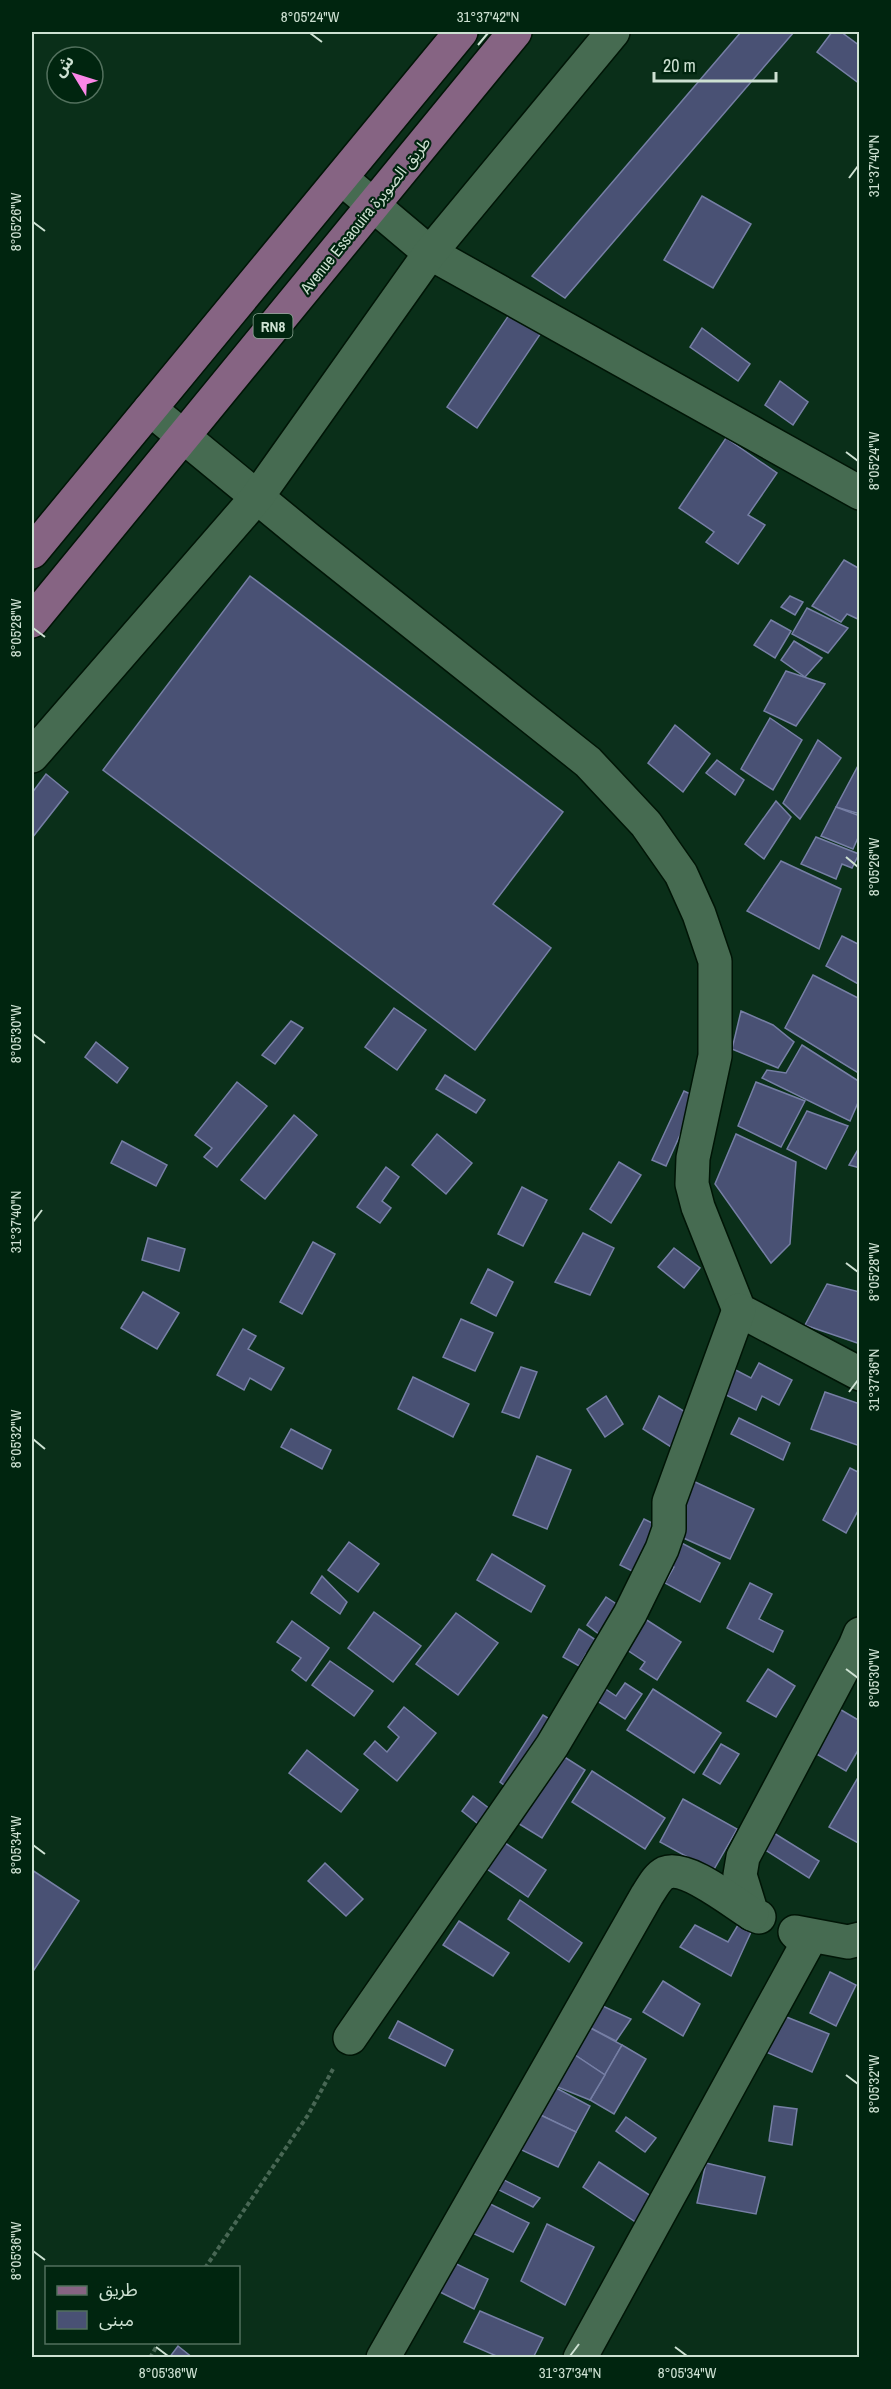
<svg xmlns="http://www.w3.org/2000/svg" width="891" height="2389" viewBox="0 0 891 2389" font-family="'Archivo Narrow','Noto Sans Arabic',sans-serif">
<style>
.building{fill:#495174;stroke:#767fa5;stroke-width:1.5}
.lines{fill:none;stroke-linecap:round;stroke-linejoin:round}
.minor-casing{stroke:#001506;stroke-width:36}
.major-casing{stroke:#001506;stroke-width:36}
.path{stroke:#486754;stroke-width:4;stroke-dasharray:4.5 3;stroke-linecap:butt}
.minor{stroke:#466b51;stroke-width:33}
.major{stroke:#866483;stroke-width:33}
.ticks{fill:none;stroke:#cde1d2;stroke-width:2}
.labels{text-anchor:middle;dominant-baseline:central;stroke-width:4.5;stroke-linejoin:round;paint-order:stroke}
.shield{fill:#00250f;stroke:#90a998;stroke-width:1.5}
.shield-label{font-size:15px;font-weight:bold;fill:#cde1d2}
.street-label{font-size:16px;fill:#cde1d2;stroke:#00250f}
.neatline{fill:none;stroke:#cde1d2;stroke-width:2}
.ticks-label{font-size:15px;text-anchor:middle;fill:#cde1d2}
</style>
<rect width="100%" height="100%" fill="#0a2f19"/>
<!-- building -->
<g class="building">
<path d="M741,32H794L565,298L532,276Z"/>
<path d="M832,32H841L860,46V84L817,52Z"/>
<path d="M702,196L751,224L713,288L664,260Z"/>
<path d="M511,312L541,333L477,428L447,407Z"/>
<path d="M702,328L750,364L738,381L690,347Z"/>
<path d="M780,381L808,402L793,425L765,405Z"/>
<path d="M726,438L777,473L748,515L765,525L738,564L706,542L714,532L679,508Z"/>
<path d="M844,560L860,569V620L847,614L841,622L812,606Z"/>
<path d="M250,576L563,812L493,904L551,948L475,1050L103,770Z"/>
<path d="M790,596L803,602L795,615L781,607Z"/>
<path d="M807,608L848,628L828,653L792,634Z"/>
<path d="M771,620L791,631L775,658L754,645Z"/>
<path d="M794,641L822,658L805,677L781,660Z"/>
<path d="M786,671L825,684L796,726L764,711Z"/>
<path d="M770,718L802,740L773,790L741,769Z"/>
<path d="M675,725L710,754L683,792L648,763Z"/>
<path d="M818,740L841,758L800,819L783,803Z"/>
<path d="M717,760L744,780L735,795L706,773Z"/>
<path d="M860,762V814L836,807Z"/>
<path d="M46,774L68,792L32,838V793Z"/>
<path d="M776,801L791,817L764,859L745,844Z"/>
<path d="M836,807L860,816V833L853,849L821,836Z"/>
<path d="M816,837L859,854L852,868L842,864L836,879L801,864Z"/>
<path d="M781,861L841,889L819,949L747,911Z"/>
<path d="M842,936L860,945V985L826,966Z"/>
<path d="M813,975L860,999V1074L785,1028Z"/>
<path d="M394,1008L426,1030L397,1070L365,1047Z"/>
<path d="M741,1011L773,1025L794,1042L778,1068L732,1049Z"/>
<path d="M291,1021L303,1028L275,1064L262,1055Z"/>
<path d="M96,1042L128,1068L117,1083L85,1057Z"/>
<path d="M802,1045L860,1082V1098L850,1121L762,1078L767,1070L786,1073Z"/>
<path d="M445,1075L485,1100L476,1113L436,1089Z"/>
<path d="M237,1082L267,1106L217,1167L204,1157L212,1148L195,1135Z"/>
<path d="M756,1082L805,1101L781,1147L738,1126Z"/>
<path d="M684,1091L697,1097L666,1166L652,1160Z"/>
<path d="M807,1111L848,1126L826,1169L787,1149Z"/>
<path d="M294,1115L317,1135L265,1199L241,1180Z"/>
<path d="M437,1134L472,1163L446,1194L412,1165Z"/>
<path d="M736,1134L796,1162L790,1244L771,1263L715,1184Z"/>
<path d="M122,1141L167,1165L156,1186L111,1163Z"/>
<path d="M860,1146V1168L849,1165Z"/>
<path d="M619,1162L641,1175L611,1223L590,1209Z"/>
<path d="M386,1167L399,1177L382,1201L391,1208L380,1223L357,1207Z"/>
<path d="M522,1187L547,1200L523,1246L498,1234Z"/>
<path d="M583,1233L614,1248L590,1295L555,1282Z"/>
<path d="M148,1238L185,1249L179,1271L142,1260Z"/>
<path d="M313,1242L335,1254L302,1314L280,1302Z"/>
<path d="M674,1248L700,1268L684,1288L658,1267Z"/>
<path d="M488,1269L513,1282L496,1316L471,1303Z"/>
<path d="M827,1284L860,1292V1344L805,1325Z"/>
<path d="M143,1292L179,1313L157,1349L121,1328Z"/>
<path d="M461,1319L493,1333L475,1371L443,1357Z"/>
<path d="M243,1329L256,1336L248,1349L284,1368L271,1390L250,1378L244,1390L217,1375Z"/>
<path d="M759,1363L792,1380L779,1405L762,1396L756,1410L716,1390L728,1366L751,1378Z"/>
<path d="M521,1367L537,1372L519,1418L502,1412Z"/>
<path d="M413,1377L469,1404L453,1437L398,1409Z"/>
<path d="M825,1392L860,1404V1446L811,1429Z"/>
<path d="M606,1396L623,1424L605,1437L587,1409Z"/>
<path d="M659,1396L692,1416L679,1452L643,1429Z"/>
<path d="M739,1418L790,1443L783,1460L731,1434Z"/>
<path d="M291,1429L331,1450L322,1469L281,1447Z"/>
<path d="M537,1456L571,1470L547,1529L513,1515Z"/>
<path d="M850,1468L860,1473V1507L846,1533L823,1520Z"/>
<path d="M693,1481L754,1509L730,1559L670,1532Z"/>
<path d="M644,1519L666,1530L642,1576L620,1565Z"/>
<path d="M672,1538L720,1563L700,1602L665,1583L674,1567L660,1560Z"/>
<path d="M349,1542L379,1564L358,1592L328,1570Z"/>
<path d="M492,1554L545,1586L531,1612L477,1580Z"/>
<path d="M322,1576L347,1602L340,1614L311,1593Z"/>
<path d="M750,1583L772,1594L759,1619L783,1631L773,1652L727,1628Z"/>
<path d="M606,1597L627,1611L608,1641L587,1625Z"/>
<path d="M374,1612L421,1646L393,1682L348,1648Z"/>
<path d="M456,1613L498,1643L458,1695L416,1664Z"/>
<path d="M642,1617L681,1642L657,1680L640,1669L645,1662L624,1648Z"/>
<path d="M292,1621L329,1648L306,1681L292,1670L301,1658L277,1642Z"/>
<path d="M579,1629L605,1646L595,1660L586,1654L579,1666L563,1657Z"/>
<path d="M330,1661L373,1691L354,1716L312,1685Z"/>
<path d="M768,1669L795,1686L776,1717L747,1701Z"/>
<path d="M625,1683L642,1694L625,1719L591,1697L598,1684L616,1696Z"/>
<path d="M653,1689L721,1733L694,1773L627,1730Z"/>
<path d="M831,1704L860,1721V1747L846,1771L806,1748Z"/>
<path d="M404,1707L436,1733L397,1781L364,1754L375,1741L387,1752L399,1737L388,1727Z"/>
<path d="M543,1715L559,1725L515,1793L500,1782Z"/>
<path d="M721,1744L739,1754L720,1784L703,1774Z"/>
<path d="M307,1750L358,1790L341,1812L289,1773Z"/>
<path d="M555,1751L585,1770L542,1838L511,1819Z"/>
<path d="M592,1771L665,1818L645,1849L572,1802Z"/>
<path d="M860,1774V1844L829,1827Z"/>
<path d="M473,1796L499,1816L487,1831L462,1811Z"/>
<path d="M683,1799L737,1829L713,1871L660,1842Z"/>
<path d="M769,1830L819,1861L809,1878L759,1846Z"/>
<path d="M502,1841L546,1870L528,1897L484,1867Z"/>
<path d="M325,1863L363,1899L346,1916L308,1881Z"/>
<path d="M32,1870L79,1901L32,1973Z"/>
<path d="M520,1900L582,1943L569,1962L508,1919Z"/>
<path d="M459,1921L509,1953L493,1976L443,1945Z"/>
<path d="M695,1925L728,1942L738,1925L751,1932L731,1976L680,1947Z"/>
<path d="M830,1972L856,1985L836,2026L810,2013Z"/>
<path d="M663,1981L700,2004L683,2036L643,2012Z"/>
<path d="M594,2002L631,2019L616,2041L581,2023Z"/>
<path d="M774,2012L829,2034L812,2072L759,2049Z"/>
<path d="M398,2021L453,2050L445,2066L389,2038Z"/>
<path d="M581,2023L622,2045L605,2075L566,2049Z"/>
<path d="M622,2045L646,2059L614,2114L590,2100Z"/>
<path d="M566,2049L605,2075L590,2100L545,2082Z"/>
<path d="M545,2082L590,2106L576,2132L530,2110Z"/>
<path d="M774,2106L797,2109L792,2145L769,2141Z"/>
<path d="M530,2110L576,2132L558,2167L513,2146Z"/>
<path d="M626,2117L656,2138L645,2152L616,2131Z"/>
<path d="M599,2162L657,2200L640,2225L583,2187Z"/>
<path d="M706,2163L765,2177L756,2214L697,2203Z"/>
<path d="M496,2176L540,2198L533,2207L491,2186Z"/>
<path d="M482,2200L529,2223L513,2252L468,2231Z"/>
<path d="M547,2224L594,2247L565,2305L521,2281Z"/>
<path d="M446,2259L488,2279L474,2309L438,2291Z"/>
<path d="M480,2311L543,2338L533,2358H501L464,2342Z"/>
<path d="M178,2346L193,2358H169Z"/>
</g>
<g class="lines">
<defs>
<g id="minor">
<path d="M341,178L430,253L860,493"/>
<path d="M150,409L308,539L588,762L646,824L681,874L699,914L715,961V1056L693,1158L692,1184L698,1207L739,1310L860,1374"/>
<path d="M32,756L257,497L430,253L613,32"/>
<path d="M759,1917L752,1914L740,1875L743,1857L855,1646L860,1634"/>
<path d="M350,2038L552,1746L590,1682L630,1614L662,1549L669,1529V1502L739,1310"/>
<path d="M383,2358L647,1895C652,1888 657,1877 665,1873C686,1864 734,1903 752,1914"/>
<path d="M580,2358L807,1944L795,1932L848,1942L860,1939"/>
</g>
<g id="major">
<path d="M32,552L461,32"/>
<path d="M32,621L515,32"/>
</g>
</defs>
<!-- minor casing -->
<use href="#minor" class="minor-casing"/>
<!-- major casing -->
<use href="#major" class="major-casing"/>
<!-- path -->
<g class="path">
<path d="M205,2268L308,2115L333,2069"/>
<path d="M150,2358L159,2342"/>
</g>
<!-- minor -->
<use href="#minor" class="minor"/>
<!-- major -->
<use href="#major" class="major"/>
</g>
<!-- ticks -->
<path class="ticks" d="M310,33L322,42M478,45L488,33M849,178L858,166M33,222L45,231M846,452L858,461M33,628L45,637M846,857L858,867M33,1034L45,1043M33,1222L42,1210M846,1263L858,1272M849,1392L858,1380M33,1439L45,1449M846,1669L858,1678M33,1845L45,1854M846,2075L858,2084M33,2251L45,2260M156,2347L168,2356M675,2347L687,2356M570,2356L579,2344"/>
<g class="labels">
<!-- shield labels -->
<rect class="shield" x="253.5" y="314" width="39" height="24" rx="4.5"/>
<g class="shield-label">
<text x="273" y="326">RN8</text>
</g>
<!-- street labels -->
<g class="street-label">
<text transform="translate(365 215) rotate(-51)">Avenue Essaouira طريق الصويرة</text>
</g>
</g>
<!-- border -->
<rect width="891" height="2389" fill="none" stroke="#00250f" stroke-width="66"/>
<!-- legend -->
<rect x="45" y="2266" width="195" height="78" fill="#00250f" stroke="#52705d" stroke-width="1.5"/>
<rect x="57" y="2286" width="30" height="9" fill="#866483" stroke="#52705d" stroke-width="1.5"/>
<text x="99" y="2296" font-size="18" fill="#cde1d2">طريق</text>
<rect x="57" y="2311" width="30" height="18" fill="#495174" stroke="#52705d" stroke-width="1.5"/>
<text x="99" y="2326" font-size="18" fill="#cde1d2">مبنى</text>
<!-- north arrow -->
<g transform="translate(75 75) rotate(308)"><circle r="28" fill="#00250f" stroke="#52705d" stroke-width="1.5"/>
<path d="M0-4.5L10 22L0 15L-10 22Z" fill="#fa87e7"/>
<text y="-9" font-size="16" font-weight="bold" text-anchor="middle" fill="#cde1d2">ش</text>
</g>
<!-- scale -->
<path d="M654 72v9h122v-9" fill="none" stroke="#cde1d2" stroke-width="3"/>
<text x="663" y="72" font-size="18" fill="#cde1d2" stroke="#00250f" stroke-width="4.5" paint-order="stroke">20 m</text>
<rect x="33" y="33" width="825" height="2323" class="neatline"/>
<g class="ticks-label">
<text x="310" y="22">8°05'24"W</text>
<text x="488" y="22">31°37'42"N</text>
<text transform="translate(874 166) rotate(-90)" y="5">31°37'40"N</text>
<text transform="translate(16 222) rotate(-90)" y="5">8°05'26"W</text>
<text transform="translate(874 461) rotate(-90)" y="5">8°05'24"W</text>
<text transform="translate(16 628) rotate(-90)" y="5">8°05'28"W</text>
<text transform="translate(874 867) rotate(-90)" y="5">8°05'26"W</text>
<text transform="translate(16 1034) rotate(-90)" y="5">8°05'30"W</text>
<text transform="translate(16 1222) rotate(-90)" y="5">31°37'40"N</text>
<text transform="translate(874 1272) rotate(-90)" y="5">8°05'28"W</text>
<text transform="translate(874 1380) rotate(-90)" y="5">31°37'36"N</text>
<text transform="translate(16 1439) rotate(-90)" y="5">8°05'32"W</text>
<text transform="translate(874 1678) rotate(-90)" y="5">8°05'30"W</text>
<text transform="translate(16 1845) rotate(-90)" y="5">8°05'34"W</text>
<text transform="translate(874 2084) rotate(-90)" y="5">8°05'32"W</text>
<text transform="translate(16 2251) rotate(-90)" y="5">8°05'36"W</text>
<text x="168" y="2378">8°05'36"W</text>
<text x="570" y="2378">31°37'34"N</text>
<text x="687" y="2378">8°05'34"W</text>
</g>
</svg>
